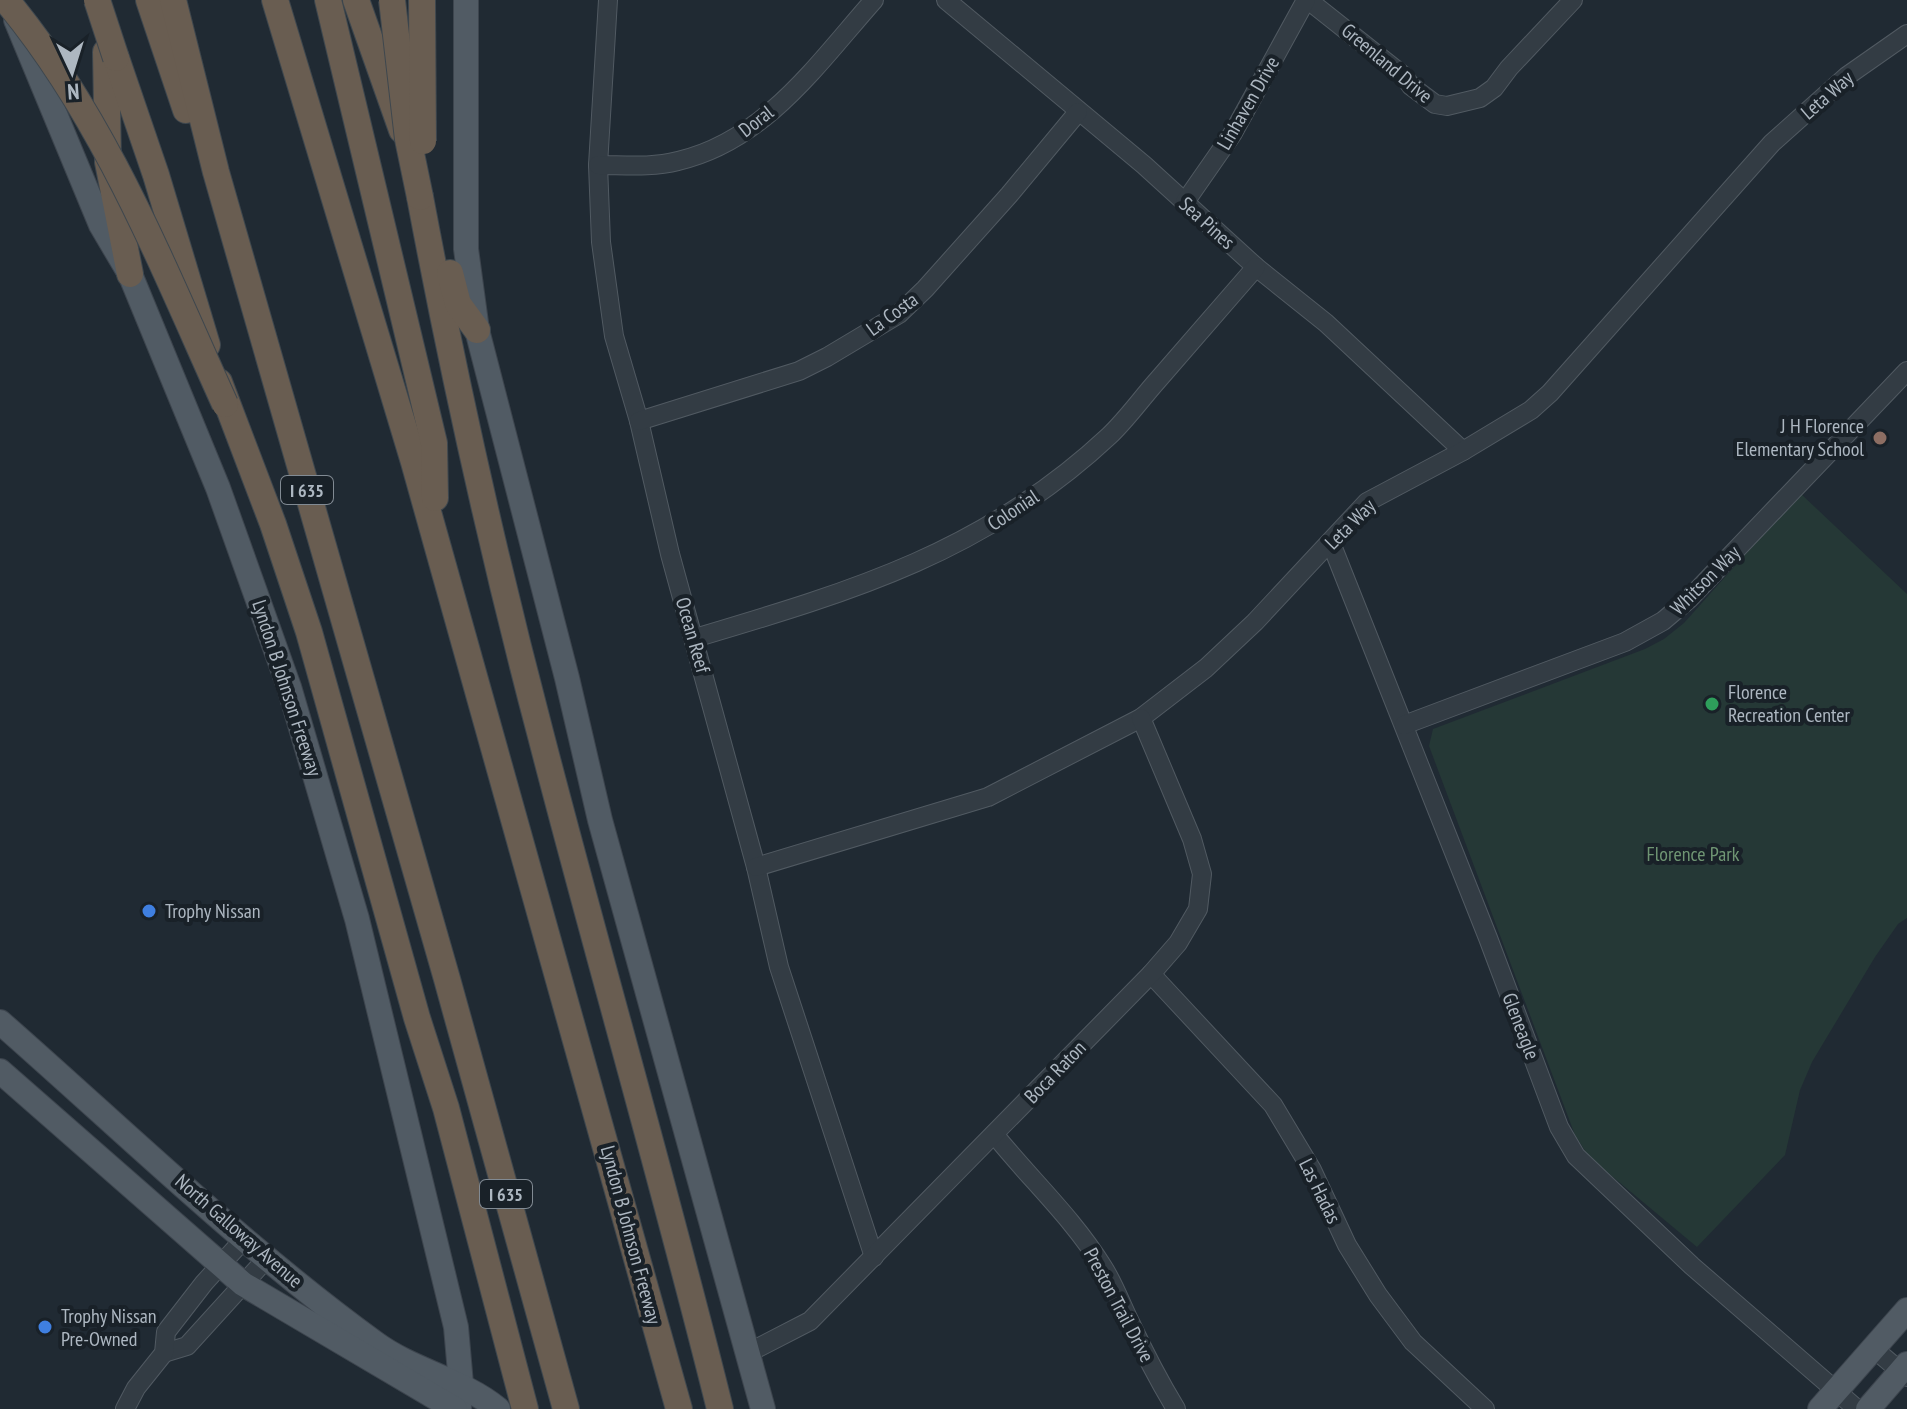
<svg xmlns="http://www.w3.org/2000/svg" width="1907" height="1409" viewBox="0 0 1907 1409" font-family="'PT Sans Narrow',sans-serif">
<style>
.green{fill:#253836}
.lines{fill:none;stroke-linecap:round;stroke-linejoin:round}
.minor-casing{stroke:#515a62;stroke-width:20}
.major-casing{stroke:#3d454e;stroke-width:26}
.highway-casing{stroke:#3e474e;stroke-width:28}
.minor{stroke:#333c44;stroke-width:18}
.major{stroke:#515b64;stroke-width:24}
.highway{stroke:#695d51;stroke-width:26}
.highway-bridge-casing{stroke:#3e474e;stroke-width:28;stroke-linecap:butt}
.highway-bridge{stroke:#695d51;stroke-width:26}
.education-dot{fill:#8d6e63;stroke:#192128;stroke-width:3}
.leisure-dot{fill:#2e9e5b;stroke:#192128;stroke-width:3}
.shop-dot{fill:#3f7fe0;stroke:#192128;stroke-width:3}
.labels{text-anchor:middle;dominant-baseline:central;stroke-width:8;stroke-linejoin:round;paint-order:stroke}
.shield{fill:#192128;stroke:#818a93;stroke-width:2}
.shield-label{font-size:18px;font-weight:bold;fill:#adb7c1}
.street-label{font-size:20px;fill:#adb7c1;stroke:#192128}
.poi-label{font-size:20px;fill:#adb7c1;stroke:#192128;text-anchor:start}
.park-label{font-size:20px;fill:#6f9573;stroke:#192128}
</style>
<rect width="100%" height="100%" fill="#202a33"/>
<!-- green -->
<path class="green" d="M1800,493L1907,594V918L1898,924L1875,957L1812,1062L1800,1090L1785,1155L1697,1247L1589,1157L1575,1135L1429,746L1433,729L1645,649L1664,639L1684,623Z"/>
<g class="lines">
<defs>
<g id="minor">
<path d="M608,0L598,165L601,242L614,336L639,421L670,554L756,867L779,967L874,1257"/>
<path d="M946,0L1144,165L1256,267L1326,323L1463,451"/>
<path d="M1308,0L1404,76L1411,86L1435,104L1447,106L1480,98L1494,88L1509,68L1573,0"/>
<path d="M598,165C624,165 651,168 678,161C765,141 818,63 874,0"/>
<path d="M1185,202L1233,133L1306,0"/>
<path d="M639,421L799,371L827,357L899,314L925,289L1009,195L1078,112"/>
<path d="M1331,543L1488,938L1559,1127L1576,1156L1692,1266L1857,1409"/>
<path d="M695,638C853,591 985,552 1109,436C1126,420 1141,399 1157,381C1190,343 1223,305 1256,267"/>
<path d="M1404,725L1625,642L1663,621L1689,599L1907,371"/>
<path d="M756,867L988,797L1141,718L1206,668L1255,622L1367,502L1463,451L1531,410L1550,393L1772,143L1847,76L1907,34"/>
<path d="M1151,974L1273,1105L1312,1170L1347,1245L1378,1295L1413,1342L1485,1409"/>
<path d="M994,1134C1030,1179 1072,1217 1103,1267C1114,1284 1121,1304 1130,1322C1144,1352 1159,1381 1176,1409"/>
<path d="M1873,1348L1907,1377"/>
<path d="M164,1353L187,1346L267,1258"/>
<path d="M746,1354L810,1321L1151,974L1178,943L1198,909L1202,874L1192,839L1141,718"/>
<path d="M125,1409L136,1388L164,1353L166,1332L204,1283L245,1238"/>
</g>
<g id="major">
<path d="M466,0V249L477,330L567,678L600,820L763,1409"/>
<path d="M16,20L101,225L130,274L218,488L289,687L357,919L456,1327L461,1384L459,1409"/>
<path d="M0,1022C122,1129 244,1248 375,1343C413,1371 461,1379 498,1409"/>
<path d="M0,1071L243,1284L455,1409"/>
<path d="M1820,1409L1907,1310"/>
<path d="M1868,1409L1907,1364"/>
</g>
<g id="highway">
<path d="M149,0L186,110"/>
<path d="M173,0L216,172L447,979L566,1409"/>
<path d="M275,0L414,462L679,1409"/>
<path d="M328,0L434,443L435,498"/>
<path d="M356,0L402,130"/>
<path d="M106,52L108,162L130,274"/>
<path d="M116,58L156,175L207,345"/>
<path d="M420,197C454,378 494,558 541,736C599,960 664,1183 720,1409"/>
<path d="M450,273L458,304L477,330"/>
<path d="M219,382L273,524L309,632L417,1018L446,1108L525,1409"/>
</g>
</defs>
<!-- minor casing -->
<use href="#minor" class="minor-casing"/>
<!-- major casing -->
<use href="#major" class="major-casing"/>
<!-- highway casing -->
<use href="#highway" class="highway-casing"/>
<!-- minor -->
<use href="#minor" class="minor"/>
<!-- major -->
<use href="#major" class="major"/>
<!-- highway -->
<use href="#highway" class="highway"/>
<defs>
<g id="highway-bridge">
<path d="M6,0C105,119 162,265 225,404"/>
<path d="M97,0L116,58"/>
<path d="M392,0L408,139L420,197"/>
<path d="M422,0L423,141"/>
</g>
</defs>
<!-- highway-bridge casing -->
<use href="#highway-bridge" class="highway-bridge-casing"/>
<!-- highway-bridge -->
<use href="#highway-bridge" class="highway-bridge"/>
</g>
<!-- markers -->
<circle class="education-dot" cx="1880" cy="438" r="8"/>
<circle class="leisure-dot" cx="1712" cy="704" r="8"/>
<g class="shop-dot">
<circle cx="149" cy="911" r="8"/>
<circle cx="45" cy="1327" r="8"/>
</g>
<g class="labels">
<!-- shield labels -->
<g class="shield">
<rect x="281" y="476" width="52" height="28" rx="6"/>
<rect x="480" y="1180" width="52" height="28" rx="6"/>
</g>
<g class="shield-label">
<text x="307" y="490">I 635</text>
<text x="506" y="1194">I 635</text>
</g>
<!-- street labels -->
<g class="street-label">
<text transform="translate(1387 63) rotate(40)">Greenland Drive</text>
<text transform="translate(1827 95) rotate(-41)">Leta Way</text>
<text transform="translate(1248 103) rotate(-60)">Linhaven Drive</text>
<text transform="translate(756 121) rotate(-38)">Doral</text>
<text transform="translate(1207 223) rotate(42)">Sea Pines</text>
<text transform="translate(892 314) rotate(-36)">La Costa</text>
<text transform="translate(1013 510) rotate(-34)">Colonial</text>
<text transform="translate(1350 524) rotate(-45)">Leta Way</text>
<text transform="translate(1705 580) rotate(-45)">Whitson Way</text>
<text transform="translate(693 635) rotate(74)">Ocean Reef</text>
<text transform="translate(287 688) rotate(72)">Lyndon B Johnson Freeway</text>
<text transform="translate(1521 1026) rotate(69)">Gleneagle</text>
<text transform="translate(1055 1072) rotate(-46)">Boca Raton</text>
<text transform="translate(1320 1191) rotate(64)">Las Hadas</text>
<text transform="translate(239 1231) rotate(41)">North Galloway Avenue</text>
<text transform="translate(631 1235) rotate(75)">Lyndon B Johnson Freeway</text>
<text transform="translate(1119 1305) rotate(62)">Preston Trail Drive</text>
</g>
<!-- poi labels -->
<g class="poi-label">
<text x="1864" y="426" text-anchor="end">J H Florence<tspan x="1864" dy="23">Elementary School</tspan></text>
<text x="1728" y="692">Florence<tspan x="1728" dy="23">Recreation Center</tspan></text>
<text x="165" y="911">Trophy Nissan</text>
<text x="61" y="1316">Trophy Nissan<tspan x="61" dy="23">Pre-Owned</tspan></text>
</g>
<!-- park labels -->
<g class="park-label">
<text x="1693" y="854">Florence Park</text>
</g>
</g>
<!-- north arrow -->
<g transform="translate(72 72) rotate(176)" stroke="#192128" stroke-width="6" paint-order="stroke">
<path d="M0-6L14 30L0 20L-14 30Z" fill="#adb7c1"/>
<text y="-12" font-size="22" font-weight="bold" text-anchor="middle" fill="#adb7c1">N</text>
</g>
</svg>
